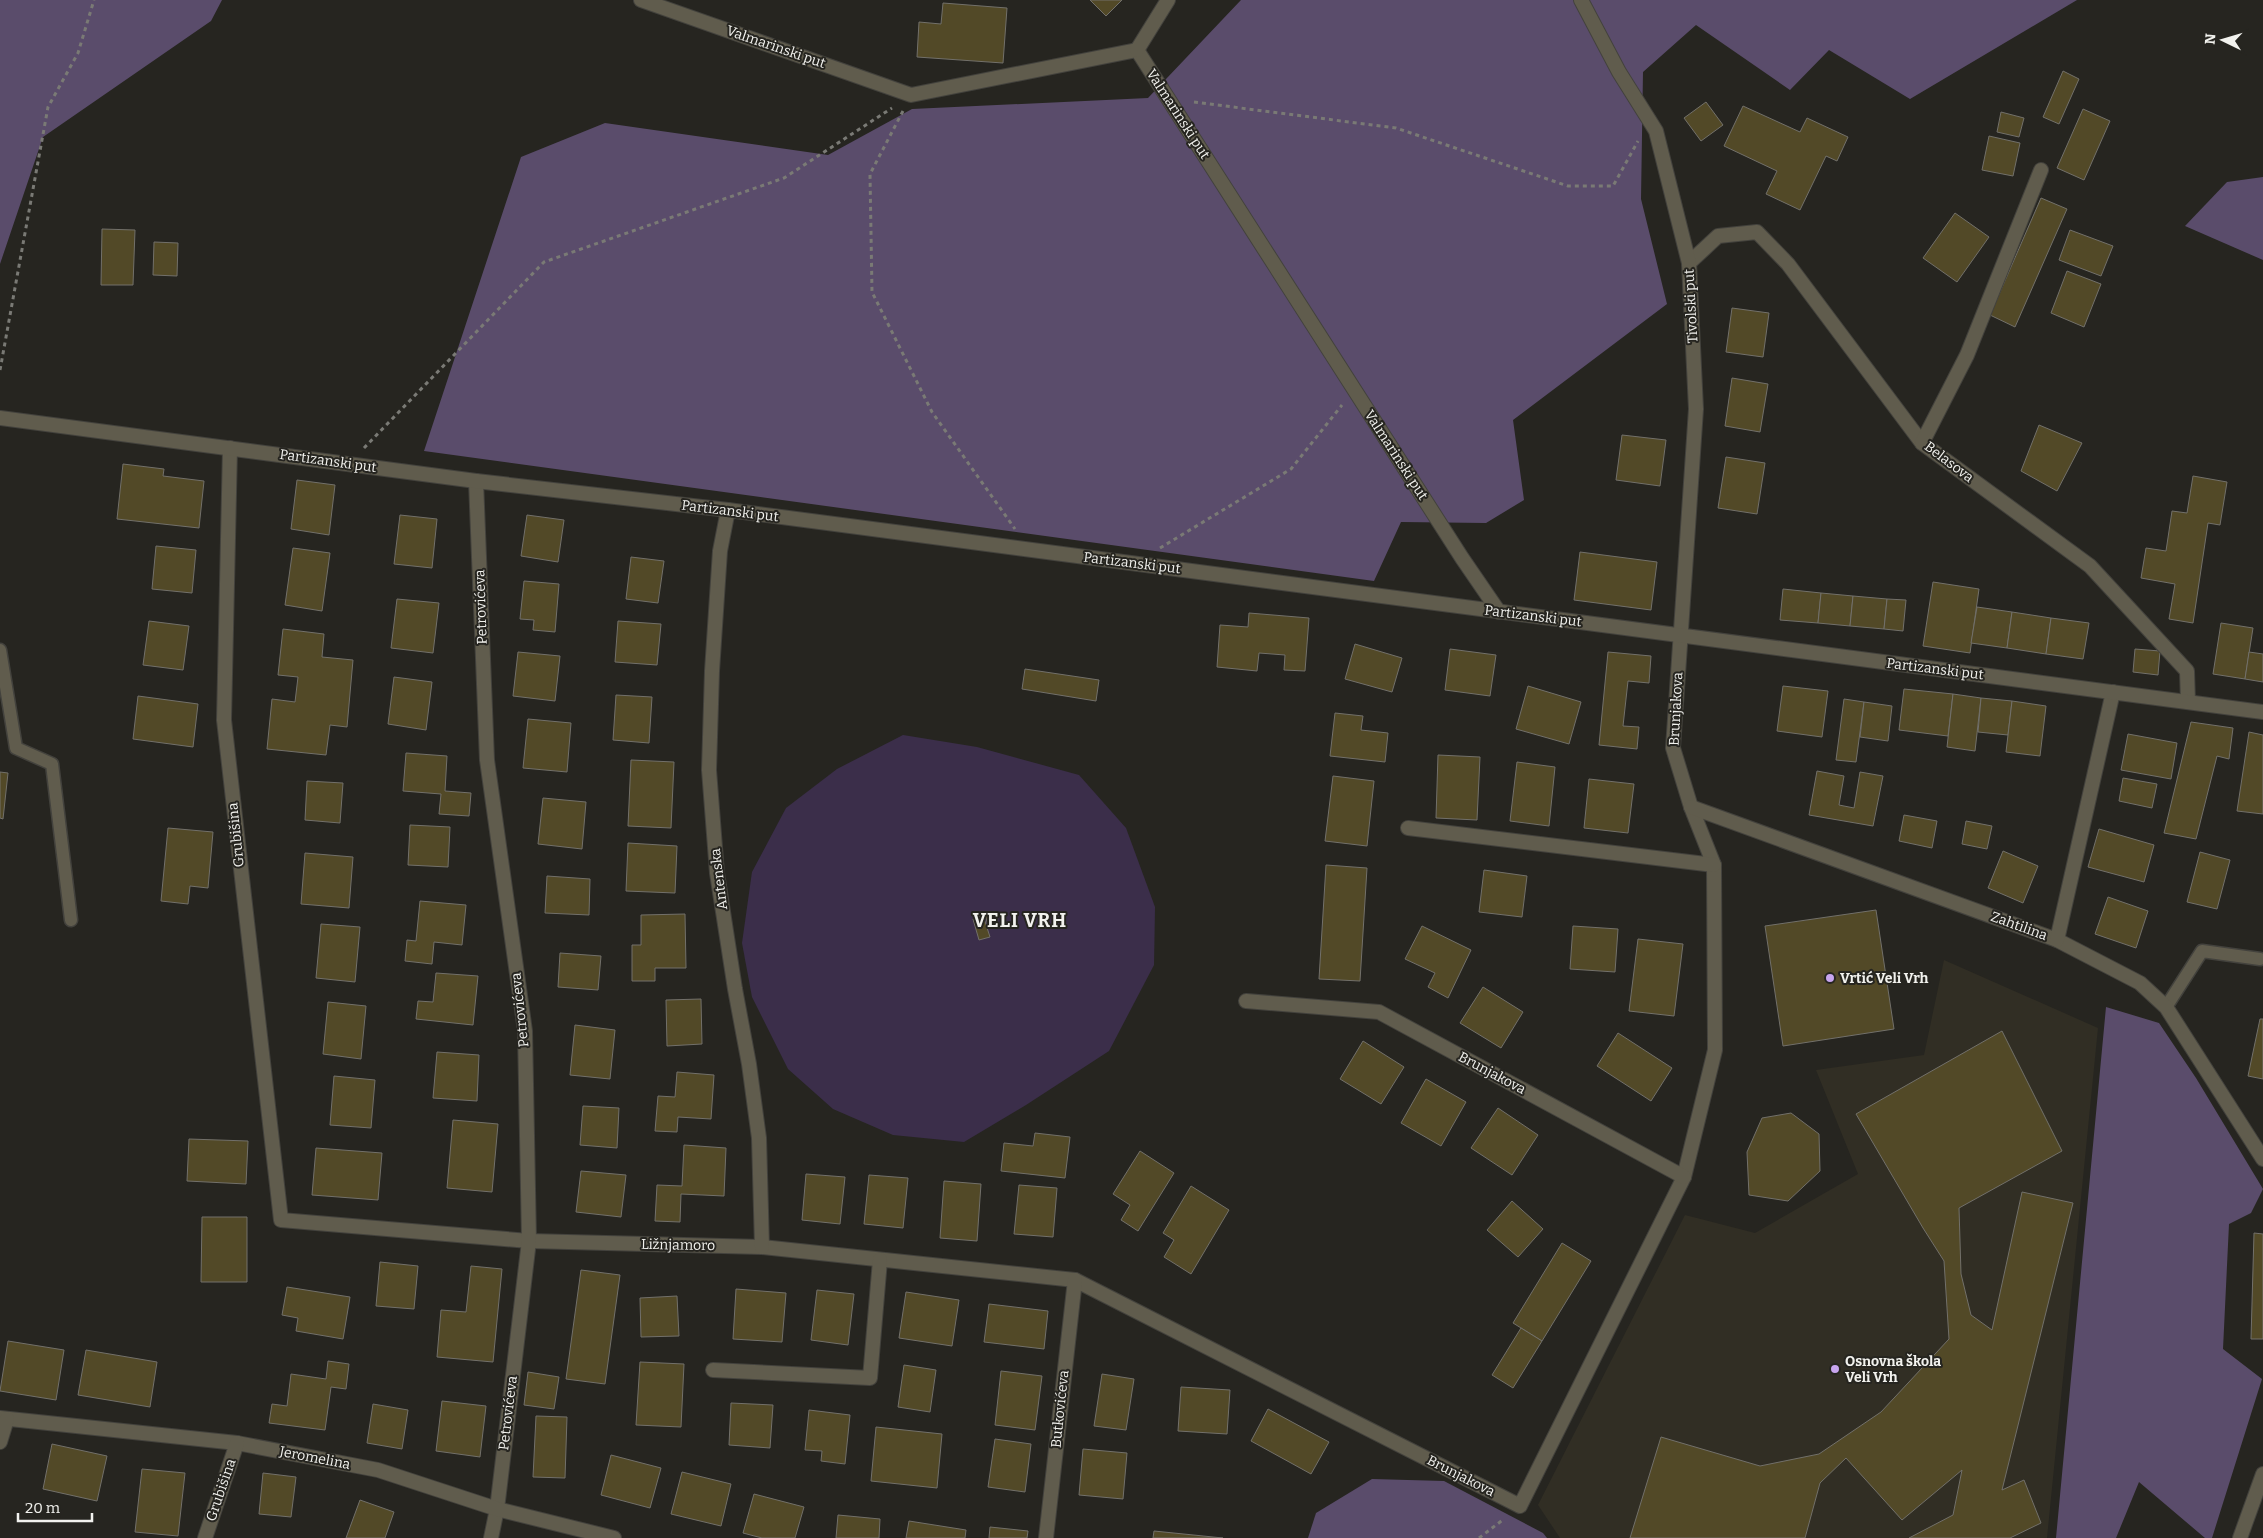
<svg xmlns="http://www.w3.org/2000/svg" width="2263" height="1538" viewBox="0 0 2263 1538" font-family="Bitter,serif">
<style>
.built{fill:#312e24}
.green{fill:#3b2e4a}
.forest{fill:#5a4c6b}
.building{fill:#524927;stroke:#72706a}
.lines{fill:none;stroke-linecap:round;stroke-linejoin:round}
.service-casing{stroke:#43423d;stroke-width:15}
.minor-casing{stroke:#43423d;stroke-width:16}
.tertiary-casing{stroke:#43423d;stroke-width:16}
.path{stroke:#7a7a75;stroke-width:3;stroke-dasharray:4 4;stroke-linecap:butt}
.service{stroke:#605c4d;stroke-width:12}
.minor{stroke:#605c4d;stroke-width:14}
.tertiary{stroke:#605c4d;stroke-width:14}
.poi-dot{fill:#c8a5ee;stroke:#262520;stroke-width:2}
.labels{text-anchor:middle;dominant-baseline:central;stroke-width:4;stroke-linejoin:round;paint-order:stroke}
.street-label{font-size:14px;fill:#f2f2ee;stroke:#262520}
.poi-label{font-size:14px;font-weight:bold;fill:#f2f2ee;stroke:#262520;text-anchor:start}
.district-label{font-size:19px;font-weight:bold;letter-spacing:1px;fill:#f2f2ee;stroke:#262520}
</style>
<rect width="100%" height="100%" fill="#262520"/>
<!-- built -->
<path class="built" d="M1944,960L2098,1028L2047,1538H1560L1538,1505L1685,1215L1755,1233L1858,1174L1816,1070L1924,1055Z"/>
<!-- green -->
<path class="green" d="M903,735L977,747L1079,775L1126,828L1155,907L1154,965L1109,1051L1026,1105L964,1142L893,1135L833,1109L788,1069L752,997L742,943L752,872L786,808L837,769Z"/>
<!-- forest -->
<g class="forest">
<path d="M0,0H222L211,21L43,137L0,264Z"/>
<path d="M1241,0H2077L1910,99L1829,50L1790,90L1696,25L1643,72L1641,199L1667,304L1513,420L1524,500L1486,523L1401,522L1374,581L424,451L521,157L605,123L828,155L912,109L1148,98Z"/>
<path d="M2263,177V260L2185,226L2227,182Z"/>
<path d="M2106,1007L2159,1023L2196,1078L2263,1189L2251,1213L2229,1224L2223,1349L2262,1379L2212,1538H2205L2139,1482L2116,1538H2056Z"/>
<path d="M1372,1479L1444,1481L1543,1533L1547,1538H1308L1316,1513Z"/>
</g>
<!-- building -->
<g class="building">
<path d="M1090,0H1122L1106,16Z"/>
<path d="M943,3L1007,8L1003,63L917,57L919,22L941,24Z"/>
<path d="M2063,71L2079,79L2059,124L2043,117Z"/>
<path d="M1706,102L1723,125L1701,141L1684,118Z"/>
<path d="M1743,106L1800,132L1807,118L1848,137L1837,161L1826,156L1800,210L1766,194L1777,171L1724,146Z"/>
<path d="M2083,109L2110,121L2084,180L2057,168Z"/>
<path d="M2001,112L2024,118L2019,137L1997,132Z"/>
<path d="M1989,136L2020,143L2013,176L1982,170Z"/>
<path d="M2041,198L2067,209L2015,327L1990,315Z"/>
<path d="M1955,213L1989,237L1957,282L1923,258Z"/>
<path d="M102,229L135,230L133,285H101Z"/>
<path d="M2070,230L2113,246L2101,276L2059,260Z"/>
<path d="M154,242L178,243L177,276L153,275Z"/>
<path d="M2067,271L2101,284L2084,327L2051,313Z"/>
<path d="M1732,308L1769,313L1763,357L1726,352Z"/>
<path d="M1732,378L1768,384L1760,432L1725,426Z"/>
<path d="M2039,425L2082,443L2057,491L2021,471Z"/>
<path d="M1622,435L1666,440L1660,486L1616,480Z"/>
<path d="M1726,457L1765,463L1757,514L1718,508Z"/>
<path d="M123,464L164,469L163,476L204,481L199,528L117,519Z"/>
<path d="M2193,476L2227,482L2220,525L2208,523L2193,623L2169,619L2175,584L2141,578L2146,548L2166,551L2172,511L2187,513Z"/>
<path d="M297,480L335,485L329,535L291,529Z"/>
<path d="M400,515L437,519L432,568L394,564Z"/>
<path d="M527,515L564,520L558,562L521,556Z"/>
<path d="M156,546L196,550L192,593L152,589Z"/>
<path d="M293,548L330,553L322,611L285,605Z"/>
<path d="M1580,552L1657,562L1651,610L1574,600Z"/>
<path d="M631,557L664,561L658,603L626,599Z"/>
<path d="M524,581L559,584L555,632L533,630L534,620L520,619Z"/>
<path d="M1933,582L1979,589L1970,653L1923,646Z"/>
<path d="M1783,589L1821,593L1818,623L1780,620Z"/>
<path d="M1821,593L1853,596L1850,626L1818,623Z"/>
<path d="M1853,596L1887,599L1884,629L1850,626Z"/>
<path d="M397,599L439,603L433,653L391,648Z"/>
<path d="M1887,599L1906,600L1903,631L1884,629Z"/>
<path d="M1977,607L2012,612L2007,648L1971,643Z"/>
<path d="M2012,612L2051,618L2046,654L2007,648Z"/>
<path d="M1249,613L1309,618L1305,671L1284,670L1285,655L1259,653L1257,671L1217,667L1220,625L1248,627Z"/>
<path d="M2051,618L2089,623L2083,659L2046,654Z"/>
<path d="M149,621L189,626L183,670L143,665Z"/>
<path d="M618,621L661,624L657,665L615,662Z"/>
<path d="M2221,623L2253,628L2245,679L2213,674Z"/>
<path d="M283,629L324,634L322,657L353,660L347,727L330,725L326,755L267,749L272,699L295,702L298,677L278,675Z"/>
<path d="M1355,644L1402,658L1392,692L1345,679Z"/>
<path d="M1450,649L1496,655L1490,696L1445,690Z"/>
<path d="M2135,649L2160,651L2158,675L2133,672Z"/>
<path d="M518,652L560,656L555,701L513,696Z"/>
<path d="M1608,652L1651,656L1649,683L1628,681L1623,726L1639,727L1637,749L1599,745Z"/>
<path d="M2249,652L2263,654V682L2245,679Z"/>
<path d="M1025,669L1099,680L1096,701L1022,689Z"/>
<path d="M394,677L432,682L426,730L388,724Z"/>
<path d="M1528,686L1581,702L1569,744L1516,729Z"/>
<path d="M1783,686L1828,691L1822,737L1777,731Z"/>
<path d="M1904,689L1953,694L1948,736L1899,730Z"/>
<path d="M1953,694L1981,698L1975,751L1947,747Z"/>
<path d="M616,695L652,697L649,743L613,740Z"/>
<path d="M138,696L198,704L193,747L133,739Z"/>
<path d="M1981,698L2012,701L2008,735L1978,732Z"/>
<path d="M1844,699L1864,702L1856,762L1836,760Z"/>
<path d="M2012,701L2046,706L2040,756L2006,752Z"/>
<path d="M1864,702L1892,706L1888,741L1860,737Z"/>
<path d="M1335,713L1363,716L1361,730L1388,733L1385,762L1330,756Z"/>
<path d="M528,719L571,723L567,772L523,768Z"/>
<path d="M2191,722L2233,728L2229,759L2217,756L2196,839L2164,833Z"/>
<path d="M2249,732L2263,735V814L2237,811Z"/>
<path d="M2128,734L2177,743L2171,779L2121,770Z"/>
<path d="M406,753L447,756L445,791L471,793L469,816L439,814L441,794L403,791Z"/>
<path d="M1438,755L1480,757L1477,820L1436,818Z"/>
<path d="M631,760L674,762L671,828L628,826Z"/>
<path d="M1517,762L1555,767L1549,826L1510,821Z"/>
<path d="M1817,771L1844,776L1839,805L1854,808L1860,772L1883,776L1873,826L1809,815Z"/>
<path d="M0,772L8,773L3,819L0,818Z"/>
<path d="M1333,776L1374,781L1367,846L1325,841Z"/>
<path d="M2123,778L2157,784L2152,808L2119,801Z"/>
<path d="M1589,779L1634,784L1628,833L1584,828Z"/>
<path d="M307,781L343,783L340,823L305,820Z"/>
<path d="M543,798L586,802L582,849L538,844Z"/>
<path d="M1904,815L1937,821L1932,848L1899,841Z"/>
<path d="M1966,821L1992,826L1987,849L1962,844Z"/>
<path d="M410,825L450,827L448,867L408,865Z"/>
<path d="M168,828L213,832L208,888L190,886L188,904L161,901Z"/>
<path d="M2099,829L2154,845L2144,882L2088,867Z"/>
<path d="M628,843L677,846L675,893L626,891Z"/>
<path d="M2003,851L2038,866L2023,903L1988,888Z"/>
<path d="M2200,852L2230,860L2217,909L2187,902Z"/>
<path d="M305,853L353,857L349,908L301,904Z"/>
<path d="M1326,865L1367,868L1360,981L1319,979Z"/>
<path d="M1484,870L1527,876L1522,917L1479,912Z"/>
<path d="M547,876L590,879L589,915L545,913Z"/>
<path d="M2108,897L2148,911L2136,948L2095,934Z"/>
<path d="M420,901L466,905L462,945L434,942L432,964L405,961L407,940L416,941Z"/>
<path d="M1876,910L1894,1029L1783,1046L1765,926Z"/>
<path d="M995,912L998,923L988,926L985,914Z"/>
<path d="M685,914L686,968H655V981H632V945H641V915Z"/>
<path d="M983,915L990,937L979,940L973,919Z"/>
<path d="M321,924L360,927L355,982L316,978Z"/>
<path d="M1422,926L1471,950L1448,998L1428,987L1435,973L1405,959Z"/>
<path d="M1573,926L1618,929L1615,972L1570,969Z"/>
<path d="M1638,939L1683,944L1674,1016L1629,1011Z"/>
<path d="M560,953L601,956L598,990L558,987Z"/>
<path d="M436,973L478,976L473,1025L416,1019L418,1001L433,1002Z"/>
<path d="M1483,987L1523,1012L1501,1048L1460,1023Z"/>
<path d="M701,999L702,1044L667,1046L666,1000Z"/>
<path d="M328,1002L366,1006L361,1059L323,1054Z"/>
<path d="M2260,1019H2263V1079L2248,1076Z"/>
<path d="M575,1025L615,1030L610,1079L570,1075Z"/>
<path d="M2002,1031L2062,1151L1959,1208L1961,1274L1971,1315L1992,1330L2022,1192L2073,1203L2002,1490L2024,1480L2041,1523L2010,1538H1909L1953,1515L1962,1470L1902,1520L1846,1458L1820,1483L1805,1538H1630L1661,1437L1760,1466L1819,1454L1881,1412L1949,1339L1944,1261L1923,1228L1856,1114Z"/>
<path d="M1618,1033L1672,1068L1651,1101L1597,1066Z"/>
<path d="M1363,1041L1404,1067L1381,1104L1340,1079Z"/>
<path d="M437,1052L479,1055L477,1101L433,1098Z"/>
<path d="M677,1072L714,1075L711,1119L678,1117L677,1132L655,1131L658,1096L675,1097Z"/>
<path d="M334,1076L375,1080L371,1128L330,1125Z"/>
<path d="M1426,1079L1466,1102L1441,1146L1401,1123Z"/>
<path d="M583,1106L619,1108L617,1148L580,1145Z"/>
<path d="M1498,1108L1538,1135L1512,1175L1471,1148Z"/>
<path d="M1791,1113L1819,1134L1820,1171L1788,1201L1749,1195L1747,1152L1762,1118Z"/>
<path d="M453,1120L498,1124L492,1192L447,1188Z"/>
<path d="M1035,1133L1070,1137L1065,1178L1001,1171L1004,1143L1033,1146Z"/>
<path d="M189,1139L248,1141L246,1184L187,1181Z"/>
<path d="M684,1145L726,1148L724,1196L681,1194L680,1222L655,1221L657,1185L682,1186Z"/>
<path d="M316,1148L382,1153L378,1200L312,1195Z"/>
<path d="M1140,1151L1174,1173L1138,1231L1121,1220L1130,1205L1113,1194Z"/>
<path d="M581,1171L626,1175L621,1217L576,1212Z"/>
<path d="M806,1174L845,1177L840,1224L802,1220Z"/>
<path d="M869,1175L908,1178L903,1228L864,1224Z"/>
<path d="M944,1181L981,1184L977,1241L940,1238Z"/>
<path d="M1019,1185L1057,1188L1053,1237L1014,1234Z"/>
<path d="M1191,1186L1229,1210L1191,1274L1164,1257L1174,1240L1163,1233Z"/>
<path d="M1512,1201L1543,1229L1518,1257L1487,1230Z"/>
<path d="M202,1217H247V1282H201Z"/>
<path d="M2254,1233L2263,1234V1339H2251Z"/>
<path d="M1562,1243L1591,1261L1542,1341L1513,1323Z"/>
<path d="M380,1262L418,1266L414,1309L376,1306Z"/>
<path d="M471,1266L502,1269L493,1362L437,1357L441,1310L466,1312Z"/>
<path d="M581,1270L620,1275L605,1384L566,1379Z"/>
<path d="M287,1287L350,1297L343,1339L296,1331L298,1318L282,1315Z"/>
<path d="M736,1289L786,1293L782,1342L733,1339Z"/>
<path d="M817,1290L854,1294L848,1345L811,1340Z"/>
<path d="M906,1292L959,1300L952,1346L899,1338Z"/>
<path d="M677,1296L679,1336L641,1337L640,1298Z"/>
<path d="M989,1304L1048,1311L1044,1349L984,1342Z"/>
<path d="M1521,1328L1542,1341L1513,1388L1492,1375Z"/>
<path d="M8,1341L64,1350L56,1400L0,1391Z"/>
<path d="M86,1350L157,1362L150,1407L78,1395Z"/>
<path d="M328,1361L349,1364L346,1389L331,1387L325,1430L269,1423L272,1404L287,1406L291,1374L326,1379Z"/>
<path d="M640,1362L684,1364L681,1427L636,1425Z"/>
<path d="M904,1365L936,1370L930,1412L898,1407Z"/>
<path d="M1001,1371L1042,1376L1035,1430L995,1425Z"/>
<path d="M528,1372L559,1377L554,1409L524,1405Z"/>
<path d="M1102,1374L1134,1379L1126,1430L1094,1426Z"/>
<path d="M1181,1387L1230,1390L1227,1434L1178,1431Z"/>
<path d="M442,1401L486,1406L480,1457L436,1451Z"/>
<path d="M731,1403L773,1405L770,1448L729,1445Z"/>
<path d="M373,1404L408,1410L402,1449L367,1443Z"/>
<path d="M1268,1409L1329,1442L1311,1474L1251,1441Z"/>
<path d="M809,1410L850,1415L845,1464L821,1461L822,1451L805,1450Z"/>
<path d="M536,1416L567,1417L565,1478L533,1477Z"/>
<path d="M876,1427L942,1434L937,1488L871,1481Z"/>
<path d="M995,1439L1031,1444L1025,1492L988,1487Z"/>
<path d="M52,1444L107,1456L97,1501L43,1489Z"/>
<path d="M1083,1449L1127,1453L1123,1499L1079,1495Z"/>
<path d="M611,1455L661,1468L650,1508L601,1495Z"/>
<path d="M142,1469L185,1473L178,1536L135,1532Z"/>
<path d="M682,1472L731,1484L721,1526L671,1514Z"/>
<path d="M263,1473L296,1477L291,1517L259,1514Z"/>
<path d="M754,1494L804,1507L795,1538H762L743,1533Z"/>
<path d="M360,1500L394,1512L385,1538H346Z"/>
<path d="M838,1515L880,1519L879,1538H836Z"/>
<path d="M909,1521L966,1530L965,1538H906Z"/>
<path d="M990,1527L1028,1531L1027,1538H989Z"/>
<path d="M1154,1531L1223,1538H1153Z"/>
</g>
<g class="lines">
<defs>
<g id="service">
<path d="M0,650L16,748L52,764L71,920"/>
<path d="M2166,1007L2202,951L2260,959"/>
</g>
<g id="minor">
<path d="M641,0L911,95L1137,50L1462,558L1499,612"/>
<path d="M1137,50L1168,0"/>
<path d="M1689,263L1718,236L1757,232L1788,264L1922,443L2090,566L2187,671L2188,702"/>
<path d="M1922,443L1967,355L2041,170"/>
<path d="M230,448L224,720L281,1220L529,1241L762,1247L1075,1280L1520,1506L1684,1177L1715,1050L1714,865L1691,807L1673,748L1696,409L1689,263L1656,131L1619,72L1581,0"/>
<path d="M476,481L487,760L525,1031L529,1241L497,1509L491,1538"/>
<path d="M728,510L720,551L712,671L709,770L717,873L735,989L749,1064L759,1138L762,1247"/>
<path d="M1691,807L2057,940L2140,983L2166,1007L2263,1159"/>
<path d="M1408,828L1714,865"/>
<path d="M2057,940L2113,692"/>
<path d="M1246,1001L1379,1012L1684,1177"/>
<path d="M713,1370L870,1378L880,1260"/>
<path d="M0,1418L237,1443L378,1470L497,1509L614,1538"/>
<path d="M0,1442L7,1419"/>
<path d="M205,1538L237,1443"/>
<path d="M1046,1538L1075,1280"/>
<path d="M2240,1538L2263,1474"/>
</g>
<path id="tertiary" d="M0,418L476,481L728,510L2263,712"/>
</defs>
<!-- service casing -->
<use href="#service" class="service-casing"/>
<!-- minor casing -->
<use href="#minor" class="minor-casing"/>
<!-- tertiary casing -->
<use href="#tertiary" class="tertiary-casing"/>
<!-- path -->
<g class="path">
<path d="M1194,102L1396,128L1568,186H1613L1638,141"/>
<path d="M903,111L870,174L872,292L932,412L1015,529"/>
<path d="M0,370L48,107L78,53L94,0"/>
<path d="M364,448L544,262L784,178L892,108"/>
<path d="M1160,548L1291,469L1342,405"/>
<path d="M1479,1538L1504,1519"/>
</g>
<!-- service -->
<use href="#service" class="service"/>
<!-- minor -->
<use href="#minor" class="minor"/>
<!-- tertiary -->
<use href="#tertiary" class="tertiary"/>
</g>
<!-- markers -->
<g class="poi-dot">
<circle cx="1830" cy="978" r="5"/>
<circle cx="1835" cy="1369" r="5"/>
</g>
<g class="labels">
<!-- street labels -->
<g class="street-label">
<text transform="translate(776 47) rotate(19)">Valmarinski put</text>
<text transform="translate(1178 114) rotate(57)">Valmarinski put</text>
<text transform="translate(1691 306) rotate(-93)">Tivolski put</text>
<text transform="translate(1396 455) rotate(57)">Valmarinski put</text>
<text transform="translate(328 461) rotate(8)">Partizanski put</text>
<text transform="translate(1949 462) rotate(37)">Belasova</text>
<text transform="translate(730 511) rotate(7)">Partizanski put</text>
<text transform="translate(1132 563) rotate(7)">Partizanski put</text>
<text transform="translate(481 607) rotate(-92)">Petrovićeva</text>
<text transform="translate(1533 616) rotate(7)">Partizanski put</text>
<text transform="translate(1935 669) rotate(7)">Partizanski put</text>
<text transform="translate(1676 709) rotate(-87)">Brunjakova</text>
<text transform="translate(236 835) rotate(-96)">Grubišina</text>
<text transform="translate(719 879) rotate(-97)">Antenska</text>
<text transform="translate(2019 926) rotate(20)">Zahtilina</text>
<text transform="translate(520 1010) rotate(-96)">Petrovićeva</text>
<text transform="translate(1492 1073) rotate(28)">Brunjakova</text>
<text transform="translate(678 1245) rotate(1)">Ližnjamoro</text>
<text transform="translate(1060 1409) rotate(-84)">Butkovićeva</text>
<text transform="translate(508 1413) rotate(-83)">Petrovićeva</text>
<text transform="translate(315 1458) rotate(11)">Jeromelina</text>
<text transform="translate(1461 1476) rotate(27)">Brunjakova</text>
<text transform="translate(221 1490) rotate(-71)">Grubišina</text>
</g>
<!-- poi labels -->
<g class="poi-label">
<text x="1840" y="978">Vrtić Veli Vrh</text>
<text x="1845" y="1361">Osnovna škola<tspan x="1845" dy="16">Veli Vrh</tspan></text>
</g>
<!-- district labels -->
<g class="district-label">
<text x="1020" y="920">VELI VRH</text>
</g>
</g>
<!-- north arrow -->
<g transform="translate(2223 40) rotate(275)" stroke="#262520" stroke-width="4" paint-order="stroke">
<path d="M0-4L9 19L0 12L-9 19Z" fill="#f2f2ee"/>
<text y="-8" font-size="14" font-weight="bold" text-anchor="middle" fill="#f2f2ee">N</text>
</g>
<!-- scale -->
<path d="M18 1513v8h74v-8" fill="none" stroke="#f2f2ee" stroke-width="2.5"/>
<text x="25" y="1513" font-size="15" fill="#f2f2ee" stroke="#262520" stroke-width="4" paint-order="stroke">20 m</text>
</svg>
